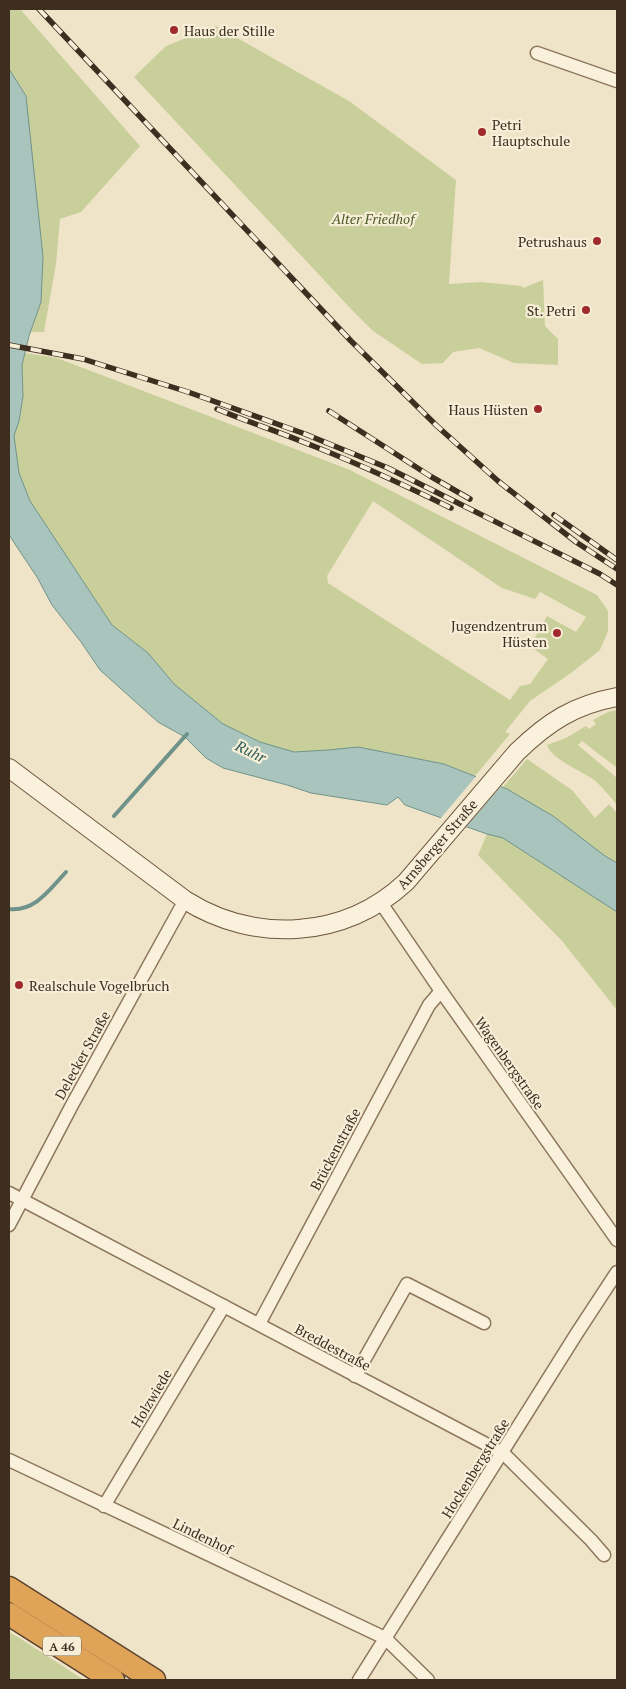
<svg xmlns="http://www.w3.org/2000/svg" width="626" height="1689" viewBox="0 0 626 1689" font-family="'PT Serif',serif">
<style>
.green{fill:#c9cf9b;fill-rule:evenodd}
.water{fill:#a9c4bc;stroke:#6f938a}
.pier{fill:#f0e4c8}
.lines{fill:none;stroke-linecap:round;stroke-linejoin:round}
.stream{stroke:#6f938a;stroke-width:4}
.street-casing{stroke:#8d765c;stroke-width:15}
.secondary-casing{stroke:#6f573f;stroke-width:20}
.highway-casing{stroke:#5b4430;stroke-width:25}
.street{stroke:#faf1dc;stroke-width:12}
.secondary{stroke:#faf1dc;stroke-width:18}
.highway{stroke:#e0a458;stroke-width:22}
.rail-casing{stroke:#3d2e20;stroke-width:5.5}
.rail{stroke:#f7eed8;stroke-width:4;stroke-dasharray:11;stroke-linecap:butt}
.poi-dot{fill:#9e2a2b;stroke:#f7eed8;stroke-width:2}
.labels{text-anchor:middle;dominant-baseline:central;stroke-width:4.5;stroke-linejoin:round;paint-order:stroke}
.shield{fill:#f7eed8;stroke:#756857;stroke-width:1}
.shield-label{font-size:12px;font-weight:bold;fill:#3d2e20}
.poi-label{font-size:14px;fill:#3d2e20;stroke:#f7eed8;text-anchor:end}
.park-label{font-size:14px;font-style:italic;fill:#4d5a26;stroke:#f7eed8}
.street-label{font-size:14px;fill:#3d2e20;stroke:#f7eed8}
.water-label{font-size:15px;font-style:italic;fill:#2f5d5a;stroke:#f7eed8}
</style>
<rect width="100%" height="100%" fill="#f0e4c8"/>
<!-- green -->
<g class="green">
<path d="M9,9H20L140,146L81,212L60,219L56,264L44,332H31L41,302L30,139L26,96L9,69Z"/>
<path d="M216,26L349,101L456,180L449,284L480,282L522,286L523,288L543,280L545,326L558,339V365L514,363L479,348L453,352L443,363L422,364L373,331L352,310L134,77L166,46Z"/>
<path d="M25,353L57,358L350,470L597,595L608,611V631L600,650L571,673L530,701L505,732L510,734L475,776L444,764L358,747L328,750L294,752L260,742L223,724L174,684L148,653L112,625L30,501L19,473L14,436L19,421L23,396L22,365ZM373,501L502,588L535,599L540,592L586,617L576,632L547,616L532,643L534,649L548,659L530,684L520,686L510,700L328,583L327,576Z"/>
<path d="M617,710V768L582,741L578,745L617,778V805C610,797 602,786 593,779C581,771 551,759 547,745L566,738L586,726L589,729L596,724L593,720L608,712Z"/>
<path d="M527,759L572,790L595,818L609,804L617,813V863L605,856L503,787Z"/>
<path d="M487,834L503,838L617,912V1010L562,941L478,855Z"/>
<path d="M9,1632L18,1637L84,1680H9Z"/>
</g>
<!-- water -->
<path class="water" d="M9,69L26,96L43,257L41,302L29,336L22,365L23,396L19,421L14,436L19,473L30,501L112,625L148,653L174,684L223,724L260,742L294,752L328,750L358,747L444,764L507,789L553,816L605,856L617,863V912L503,838L487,834L405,805L398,797L387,805L311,793L287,785L223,768L206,758L185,737L158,722L100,670L81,642L52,605L37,577L9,535Z"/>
<!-- pier -->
<path class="pier" d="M478,774L503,784L465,828L440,819Z"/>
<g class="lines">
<!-- stream -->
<g class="stream">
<path d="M114,816L187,734"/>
<path d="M9,909C35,912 50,889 66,872"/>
</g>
<defs>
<g id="street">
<path d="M537,53L617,81"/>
<path d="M381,903L441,991L617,1240"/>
<path d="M9,1193L503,1453L591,1540L604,1555"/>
<path d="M9,1225L72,1105L185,900"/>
<path d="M259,1324L429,1005L441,991"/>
<path d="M355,1376L407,1284L484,1323"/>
<path d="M9,1460L385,1638L428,1680"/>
<path d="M104,1506L224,1306"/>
<path d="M359,1680L577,1333L617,1272"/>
</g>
<path id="secondary" d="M9,768L185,900C255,944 345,939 406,882L517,752C548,722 574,705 617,697"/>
<g id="highway">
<path d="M9,1588L154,1680"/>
<path d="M9,1614L113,1680"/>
</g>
</defs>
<!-- street casing -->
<use href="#street" class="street-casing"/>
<!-- secondary casing -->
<use href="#secondary" class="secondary-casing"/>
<!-- highway casing -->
<use href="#highway" class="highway-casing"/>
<!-- street -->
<use href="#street" class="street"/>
<!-- secondary -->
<use href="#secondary" class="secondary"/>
<!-- highway -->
<use href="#highway" class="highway"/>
<defs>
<g id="rail">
<path d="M39,9L351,341L437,426L498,481L576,542L617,569"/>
<path d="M9,345L83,359L188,392L305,434L388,468L600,574L617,585"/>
<path d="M217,409C245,421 274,430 303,442C353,461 402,484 451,508"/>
<path d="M329,411L430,476L470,499"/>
<path d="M554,515L617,560"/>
</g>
</defs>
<!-- rail casing -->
<use href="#rail" class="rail-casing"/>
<!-- rail -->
<use href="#rail" class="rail"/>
</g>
<!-- markers -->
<g class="poi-dot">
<circle cx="174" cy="30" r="5"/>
<circle cx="482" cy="132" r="5"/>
<circle cx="597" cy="241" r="5"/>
<circle cx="586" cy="310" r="5"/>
<circle cx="538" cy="409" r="5"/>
<circle cx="557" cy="633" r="5"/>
<circle cx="19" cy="985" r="5"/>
</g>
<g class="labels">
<!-- shield labels -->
<rect class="shield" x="43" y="1636.5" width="38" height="19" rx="4"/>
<g class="shield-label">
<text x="62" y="1646">A 46</text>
</g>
<!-- poi labels -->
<g class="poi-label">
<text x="184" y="30" text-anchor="start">Haus der Stille</text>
<text x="492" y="124" text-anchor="start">Petri<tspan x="492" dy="16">Hauptschule</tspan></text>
<text x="587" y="241">Petrushaus</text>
<text x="576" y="310">St. Petri</text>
<text x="528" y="409">Haus Hüsten</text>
<text x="547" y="625">Jugendzentrum<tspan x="547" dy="16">Hüsten</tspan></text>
<text x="29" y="985" text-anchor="start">Realschule Vogelbruch</text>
</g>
<!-- park labels -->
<g class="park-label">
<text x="373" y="218">Alter Friedhof</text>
</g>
<!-- street labels -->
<g class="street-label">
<text transform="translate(437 844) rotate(-49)">Arnsberger Straße</text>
<text transform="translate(82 1055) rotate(-61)">Delecker Straße</text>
<text transform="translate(510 1063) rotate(55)">Wagenbergstraße</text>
<text transform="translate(335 1149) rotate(-62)">Brückenstraße</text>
<text transform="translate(333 1347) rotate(28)">Breddestraße</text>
<text transform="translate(151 1398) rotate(-59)">Holzwiede</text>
<text transform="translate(475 1468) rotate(-58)">Hockenbergstraße</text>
<text transform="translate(203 1536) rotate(26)">Lindenhof</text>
</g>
<!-- water labels -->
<g class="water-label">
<text transform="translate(251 751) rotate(26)">Ruhr</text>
</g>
</g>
<!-- border -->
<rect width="626" height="1689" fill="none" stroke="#3d2e20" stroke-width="20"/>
</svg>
